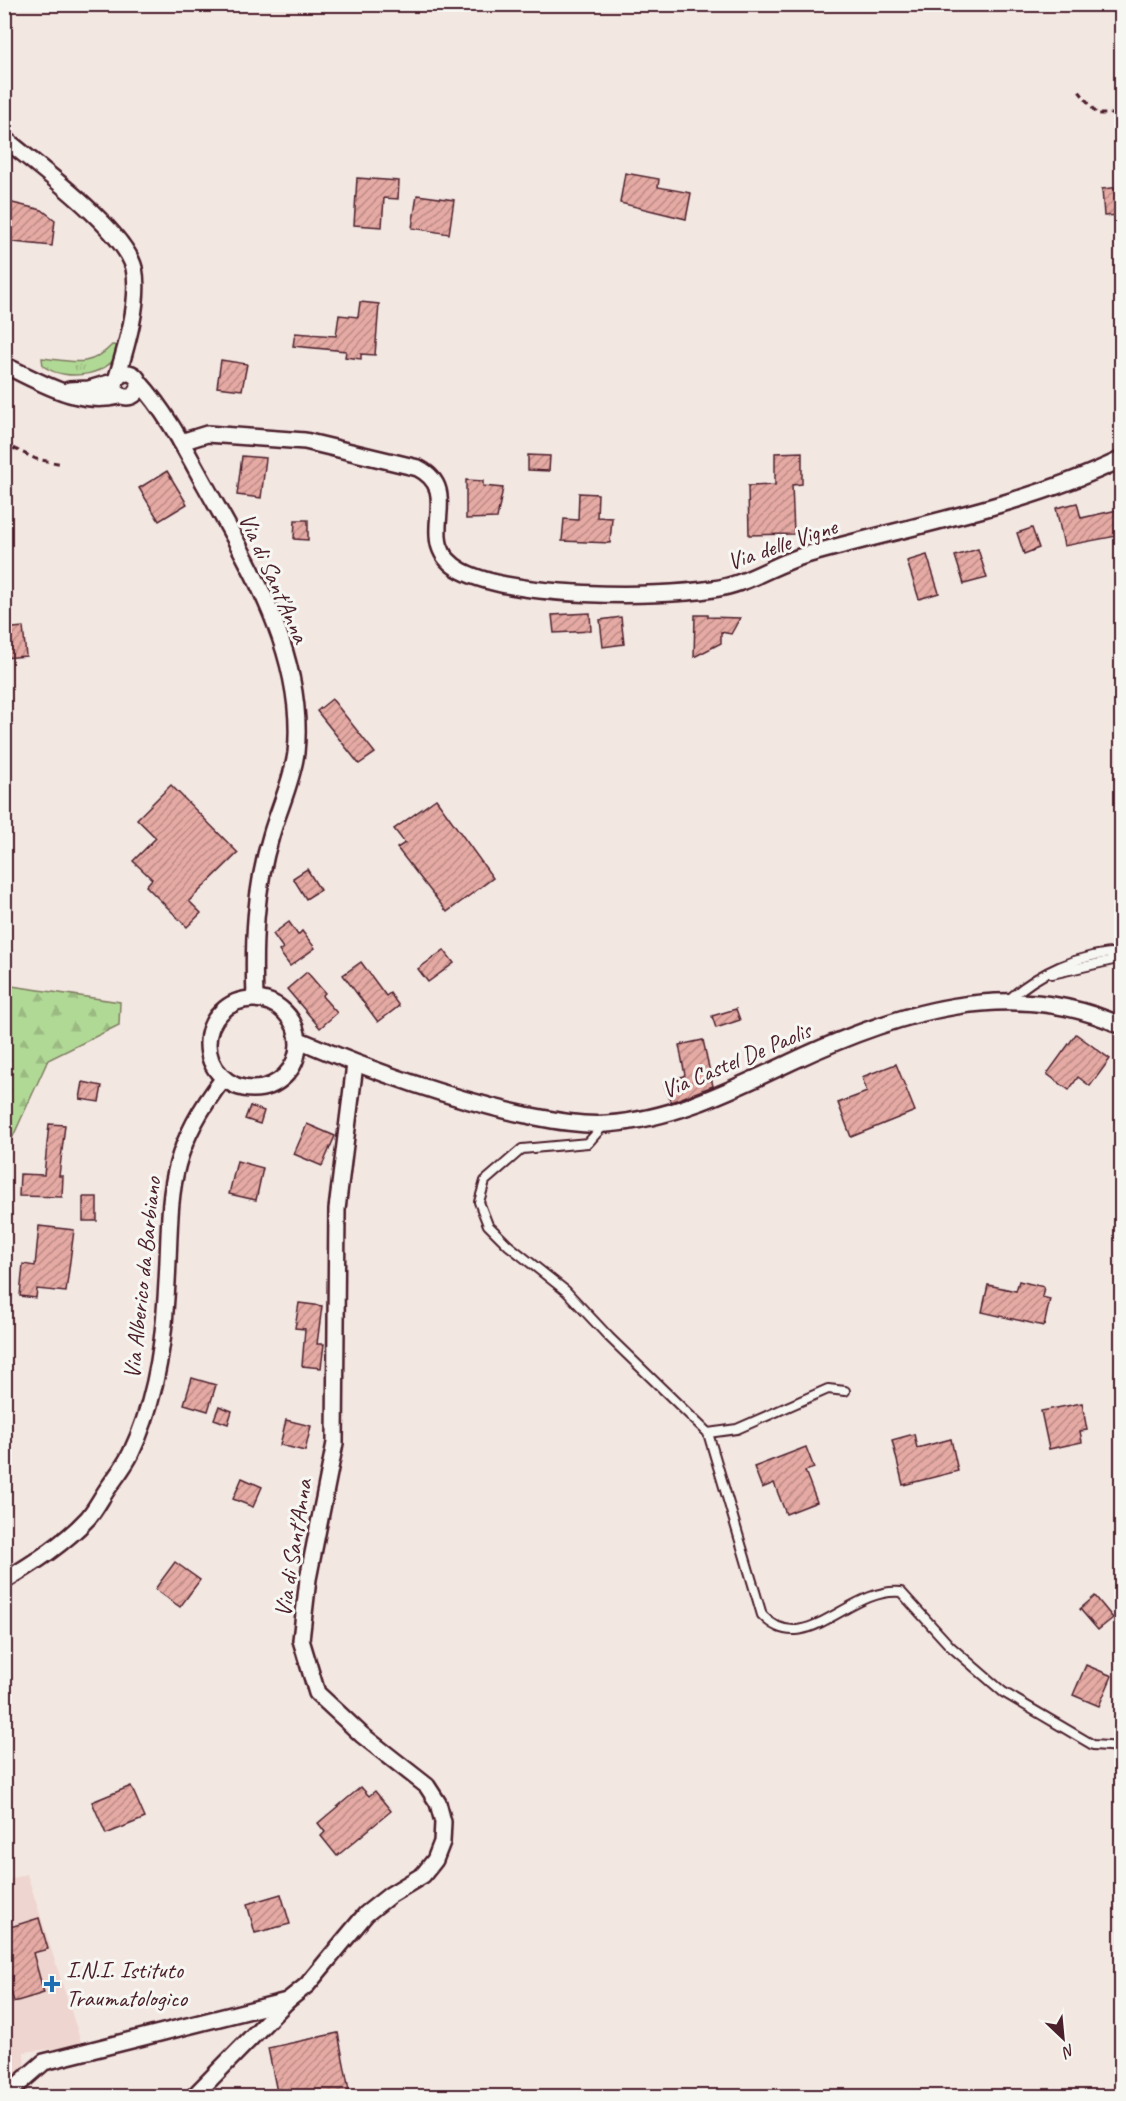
<svg xmlns="http://www.w3.org/2000/svg" width="1126" height="2101" viewBox="0 0 1126 2101" font-family="Caveat,sans-serif">
<style>
.built{fill:#efd5cf}
.forest{fill:url(#forest-firs);stroke:#7e7c60;stroke-width:1.5}
.park{fill:url(#park-tufts);stroke:#7e7c60;stroke-width:1.5}
.building{fill:url(#building-hatch);stroke:#4a1f2b;stroke-width:1.5}
.lines{fill:none;stroke-linecap:round;stroke-linejoin:round}
.service-casing{stroke:#4a1f2b;stroke-width:12}
.minor-casing{stroke:#4a1f2b;stroke-width:20}
.path{stroke:#4a1f2b;stroke-width:3;stroke-dasharray:6 4.5;stroke-linecap:butt}
.service{stroke:#f6f6f2;stroke-width:8}
.minor{stroke:#f6f6f2;stroke-width:15}
.poi-dot{fill:#1f6fb2;stroke:#f6f6f2;stroke-width:2}
.labels{text-anchor:middle;dominant-baseline:central;stroke-width:6;stroke-linejoin:round;paint-order:stroke}
.street-label{font-size:24px;fill:#4a1f2b;stroke:#f6f6f2}
.poi-label{font-size:24px;fill:#4a1f2b;stroke:#f6f6f2;text-anchor:start}
</style>
<defs>
<pattern id="forest-firs" width="22" height="20" patternUnits="userSpaceOnUse" patternTransform="scale(1.5)"><rect width="22" height="20" fill="#b1d996"/><path d="M5 1l3.5 6h-7zM16 11l3.5 6h-7z" fill="#9aba81"/></pattern>
<pattern id="park-tufts" width="24" height="20" patternUnits="userSpaceOnUse" patternTransform="scale(1.5)"><rect width="24" height="20" fill="#b1d996"/><path d="M3 7l-1-3M5 7V3M7 7l1-3M15 17l-1-3M17 17v-4M19 17l1-3" fill="none" stroke="#9aba81"/></pattern>
<pattern id="building-hatch" width="6" height="6" patternUnits="userSpaceOnUse" patternTransform="scale(1.5)"><rect width="6" height="6" fill="#e5aaa4"/><path d="M-1 1l2-2M0 6l6-6M5 7l2-2" fill="none" stroke="#bc8a86"/></pattern>
</defs>
<rect width="100%" height="100%" fill="#f3e7e2"/>
<filter id="ink" filterUnits="userSpaceOnUse"><feTurbulence type="fractalNoise" baseFrequency=".0167" numOctaves="2"/><feDisplacementMap in="SourceGraphic" scale="12" xChannelSelector="R" yChannelSelector="G"/><feConvolveMatrix kernelMatrix="1 2 1 2 8 2 1 2 1" color-interpolation-filters="sRGB"/></filter>
<g filter="url(#ink)">
<!-- built -->
<path class="built" d="M27,1874L81,2042L68,2047L24,2052L25,2072L5,2091V1954L16,1958L48,1948L39,1918L5,1932V1881Z"/>
<!-- forest -->
<path class="forest" d="M5,985L120,1002L119,1025L48,1060L5,1154Z"/>
<!-- park -->
<path class="park" d="M112,345L122,346C113,376 67,383 43,366L42,358C72,361 89,369 112,345Z"/>
<!-- building -->
<g class="building">
<path d="M625,173L659,179L658,187L691,193L686,219L620,203Z"/>
<path d="M357,178L399,181L398,199L384,198L382,227L354,225Z"/>
<path d="M1122,187V215L1104,216L1102,189Z"/>
<path d="M417,195L454,200L449,234L412,228Z"/>
<path d="M4,201L42,210L55,220L52,246L4,241Z"/>
<path d="M360,302L379,304L375,355L361,354V359L345,357L346,351L293,346L295,333L336,336L339,315L358,317Z"/>
<path d="M221,360L247,364L242,390L217,387Z"/>
<path d="M802,452V484L792,485L794,534L749,535L748,486L775,485V453Z"/>
<path d="M528,455L550,456L549,471L528,470Z"/>
<path d="M242,456L266,458L261,498L237,495Z"/>
<path d="M167,471L187,504L159,521L139,488Z"/>
<path d="M466,480L483,481V486L503,488L497,518L466,519Z"/>
<path d="M579,493L598,494L597,517L612,518L610,543L562,541L564,519L578,520Z"/>
<path d="M1077,503L1081,518L1122,509V535L1064,546L1056,508Z"/>
<path d="M295,520H308V540L294,539Z"/>
<path d="M1032,528L1039,548L1024,554L1017,533Z"/>
<path d="M978,549L987,578L964,584L955,556Z"/>
<path d="M927,555L939,593L919,599L907,561Z"/>
<path d="M590,613L591,631L554,633L552,615Z"/>
<path d="M695,615H708V617L740,618L731,634L721,632V643L694,657Z"/>
<path d="M621,617L624,644L603,647L600,620Z"/>
<path d="M23,627L26,656L4,658V629Z"/>
<path d="M332,699L375,753L359,764L317,711Z"/>
<path d="M171,785L238,853L189,901L201,913L187,927L146,886L152,879L133,861L156,838L137,819Z"/>
<path d="M436,799L493,878L447,912L397,848L405,843L394,829Z"/>
<path d="M307,869L320,890L306,899L293,878Z"/>
<path d="M289,922L298,935L302,931L315,948L290,966L279,951L283,948L273,934Z"/>
<path d="M444,950L454,963L428,982L418,969Z"/>
<path d="M361,962L386,996L390,993L399,1006L378,1022L343,975Z"/>
<path d="M307,972L325,993L322,996L337,1013L320,1028L287,989Z"/>
<path d="M736,1009L740,1020L716,1028L712,1016Z"/>
<path d="M1076,1034L1110,1059L1090,1086L1078,1077L1069,1090L1047,1074Z"/>
<path d="M703,1040L713,1086L671,1102L664,1085L685,1075L679,1045Z"/>
<path d="M896,1064L915,1111L851,1137L838,1103L867,1092L862,1077Z"/>
<path d="M83,1082L102,1086L99,1102L80,1099Z"/>
<path d="M250,1106L264,1111L260,1124L245,1119Z"/>
<path d="M49,1124L65,1125L59,1176H63L62,1197L19,1196L20,1174L44,1175Z"/>
<path d="M307,1124L335,1136L322,1166L294,1154Z"/>
<path d="M237,1161L263,1168L256,1200L229,1194Z"/>
<rect x="83" y="1197" width="14" height="24"/>
<path d="M39,1226L74,1230L66,1292L37,1289L36,1298L20,1296L23,1264L35,1266Z"/>
<path d="M1019,1281L1044,1287L1042,1297L1050,1299L1044,1326L982,1312L988,1285L1016,1291Z"/>
<path d="M299,1303L322,1306L317,1344H324L321,1368L302,1366L305,1329L295,1328Z"/>
<path d="M192,1378L216,1385L208,1411L184,1404Z"/>
<path d="M1082,1403L1087,1430L1080,1431L1082,1442L1049,1449L1041,1411Z"/>
<path d="M219,1406L232,1411L228,1424L214,1419Z"/>
<path d="M286,1420L311,1426L305,1451L280,1445Z"/>
<path d="M914,1434L917,1448L951,1439L958,1471L903,1485L892,1440Z"/>
<path d="M806,1447L814,1468L805,1471L817,1502L786,1514L774,1483L762,1488L754,1467Z"/>
<path d="M242,1478L262,1487L253,1507L233,1499Z"/>
<path d="M175,1562L200,1580L180,1607L155,1589Z"/>
<path d="M1095,1596L1113,1618L1098,1630L1080,1609Z"/>
<path d="M1086,1665L1112,1676L1099,1706L1073,1695Z"/>
<path d="M131,1786L145,1818L106,1834L92,1802Z"/>
<path d="M361,1787L369,1796L375,1791L391,1811L337,1856L321,1836L325,1832L318,1823Z"/>
<path d="M281,1894L290,1924L255,1933L247,1904Z"/>
<path d="M39,1918L48,1949L33,1953L44,1993L14,2002L4,1968V1929Z"/>
<path d="M338,2033L350,2095L278,2097L268,2048Z"/>
</g>
<g class="lines">
<defs>
<g id="service">
<path d="M1052,974L1122,958"/>
<path d="M1007,1001C1039,972 1079,954 1122,952"/>
<path d="M603,1126L588,1143L522,1149L485,1181L479,1202L488,1225L508,1245L566,1291L609,1337L708,1433L737,1429L828,1389L845,1391"/>
<path d="M708,1433L762,1615C805,1661 848,1587 901,1592L950,1646L1003,1692L1093,1745L1122,1747"/>
</g>
<g id="minor">
<path d="M4,138C36,165 124,229 134,268C141,299 126,348 117,377"/>
<path d="M4,365C43,383 77,406 120,396"/>
<circle cx="127" cy="385" r="12"/>
<path d="M139,382C167,413 185,449 205,485C250,566 306,657 296,753C292,782 279,808 271,836C255,889 253,943 255,998"/>
<path d="M69,390L89,389L116,381"/>
<path d="M181,442L207,434L305,441L418,468C467,493 409,542 462,571C514,598 654,598 713,589C747,585 774,564 806,555C912,525 1022,507 1122,459"/>
<circle cx="253" cy="1044" r="45"/>
<path d="M299,1040C372,1071 448,1098 526,1115C552,1120 581,1126 607,1124C674,1119 731,1090 791,1062C895,1013 1011,975 1122,1026"/>
<path d="M4,1581C34,1563 65,1543 88,1518C95,1510 100,1500 106,1491C114,1479 125,1466 131,1453C154,1405 163,1351 166,1298C173,1202 160,1161 223,1079"/>
<path d="M5,2096L44,2062L287,2001"/>
<path d="M194,2096L287,2001L307,1985L366,1914L390,1895L423,1875L435,1860L442,1842L443,1822L438,1803L427,1786L362,1735L317,1693L301,1640L308,1579L335,1443L337,1209L355,1064"/>
</g>
</defs>
<!-- service casing -->
<use href="#service" class="service-casing"/>
<!-- minor casing -->
<use href="#minor" class="minor-casing"/>
<!-- path -->
<g class="path">
<path d="M1079,91L1097,114H1122"/>
<path d="M4,444L36,459L63,464"/>
</g>
<!-- service -->
<use href="#service" class="service"/>
<!-- minor -->
<use href="#minor" class="minor"/>
</g>
</g>
<!-- markers -->
<path class="poi-dot" d="M49 1975h6v6h6v6h-6v6h-6v-6h-6v-6h6z"/>
<g class="labels">
<!-- street labels -->
<g class="street-label">
<text transform="translate(782 544) rotate(-19)">Via delle Vigne</text>
<text transform="translate(274 578) rotate(66)">Via di Sant'Anna</text>
<text transform="translate(736 1060) rotate(-23)">Via Castel De Paolis</text>
<text transform="translate(142 1278) rotate(-84)">Via Alberico da Barbiano</text>
<text transform="translate(293 1548) rotate(-81)">Via di Sant'Anna</text>
</g>
<!-- poi labels -->
<g class="poi-label">
<text x="66" y="1970">I.N.I. Istituto<tspan x="66" dy="28">Traumatologico</tspan></text>
</g>
</g>
<!-- margin -->
<rect width="1126" height="2101" fill="none" stroke="#f6f6f2" stroke-width="24"/>
<rect x="12" y="12" width="1102" height="2077" fill="none" stroke="#4a1f2b" stroke-width="2" filter="url(#ink)"/>
<!-- north arrow -->
<g transform="translate(1063 2038) rotate(154)" stroke="#f6f6f2" stroke-width="4.5" paint-order="stroke">
<path d="M0-4.5L10 22L0 15L-10 22Z" fill="#4a1f2b"/>
<text y="-9" font-size="16" font-weight="bold" text-anchor="middle" fill="#4a1f2b">N</text>
</g>
</svg>
